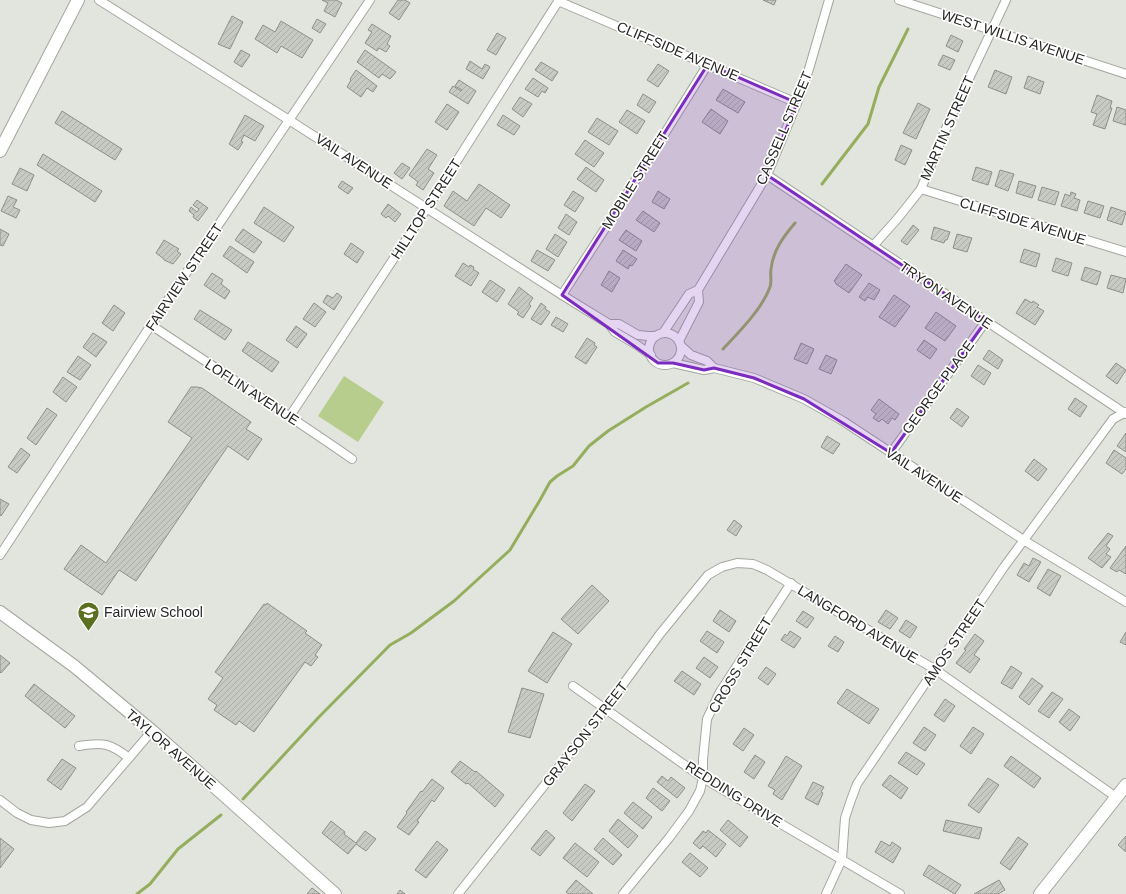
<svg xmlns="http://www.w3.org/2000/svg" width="1126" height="894" viewBox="0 0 1126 894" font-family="Arial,sans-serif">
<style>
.garden{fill:#b7cd8d}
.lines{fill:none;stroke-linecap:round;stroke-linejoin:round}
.stream{stroke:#95ae5e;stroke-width:3}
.building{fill:url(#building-hatch);stroke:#8d8f89}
.street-casing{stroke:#a4a7a0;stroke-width:10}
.secondary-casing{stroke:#a4a7a0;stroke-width:14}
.street{stroke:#fff;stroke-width:8}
.secondary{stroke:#fff;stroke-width:12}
.marked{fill:#7b2cbf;fill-opacity:0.2;stroke:#7b2cbf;stroke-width:3;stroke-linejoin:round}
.labels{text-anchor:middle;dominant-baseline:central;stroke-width:3.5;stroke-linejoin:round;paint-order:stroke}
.street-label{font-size:14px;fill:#272826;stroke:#fff}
.poi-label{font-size:14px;fill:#272826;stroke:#fff;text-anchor:start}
</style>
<defs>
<pattern id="building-hatch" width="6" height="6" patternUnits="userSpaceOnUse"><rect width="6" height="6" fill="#c7cac3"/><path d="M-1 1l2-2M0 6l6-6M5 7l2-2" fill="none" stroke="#abaea7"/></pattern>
</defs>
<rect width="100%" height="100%" fill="#e2e5dd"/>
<!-- garden -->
<path class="garden" d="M344,376L384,402L358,442L318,416Z"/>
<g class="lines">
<!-- stream -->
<g class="stream">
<path d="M822,184L868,124L879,87L908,29"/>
<path d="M723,349C739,332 762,309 770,287C772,282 770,275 771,269C773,251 783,237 795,223"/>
<path d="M243,799L318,718L390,645L411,633L454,601L510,550L540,500L550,482L557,476L573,466L589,446L608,431L646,407L688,383"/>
<path d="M137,894L150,884L178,849L221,815"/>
</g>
</g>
<!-- building -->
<g class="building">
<path d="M322,0H336L342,3L335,17L324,11L328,3Z"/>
<path d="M398,0H405L410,3L399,20L389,13Z"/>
<path d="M763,0H776L774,5Z"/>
<path d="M232,16L243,22L230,49L218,44Z"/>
<path d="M317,19L326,24L320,33L312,28Z"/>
<path d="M281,21L313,40L302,58L281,46L277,53L255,39L263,25L275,32Z"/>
<path d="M372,24L391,36L387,44L390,46L386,52L379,48L377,51L365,43L372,32L368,30Z"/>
<path d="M497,33L506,38L496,55L487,50Z"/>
<path d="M951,35L963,41L958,52L946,46Z"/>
<path d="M241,50L250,55L242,67L234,62Z"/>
<path d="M365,50L396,72L390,79L382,74L379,78L357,62Z"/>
<path d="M943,55L955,60L950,70L938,65Z"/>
<path d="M470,61L482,69L485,64L490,67L483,79L466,69Z"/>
<path d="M541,62L558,72L552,81L535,70Z"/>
<path d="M658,64L669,71L658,87L647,80Z"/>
<path d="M356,70L377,86L373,92L367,88L361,97L347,87L351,80L350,79Z"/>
<path d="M995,70L1012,77L1006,94L988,87Z"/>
<path d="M1028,76L1044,82L1040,94L1024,88Z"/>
<path d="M533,78L548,88L545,93L542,91L538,97L525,89Z"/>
<path d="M459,80L476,91L468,104L449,92L453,86L461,91L462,90L455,86Z"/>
<path d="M723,89L745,102L738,113L716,100Z"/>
<path d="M643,94L656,102L649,113L637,105Z"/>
<path d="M1097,95L1112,101L1110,108H1112L1105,129L1093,125L1097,114L1091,112Z"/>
<path d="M520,97L532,104L523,117L512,109Z"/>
<path d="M918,103L930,109L916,139L903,133Z"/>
<path d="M447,104L459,112L447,130L435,122Z"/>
<path d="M1117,107L1126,110V125L1113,121Z"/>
<path d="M711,109L728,121L720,134L702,122Z"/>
<path d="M627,110L645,121L637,134L619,122Z"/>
<path d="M62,111L122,149L115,160L55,123Z"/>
<path d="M245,115L264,126L255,141L244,135L241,141L243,142L238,150L229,144Z"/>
<path d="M503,115L520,126L514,135L497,125Z"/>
<path d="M597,118L618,131L609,145L588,132Z"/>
<path d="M585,140L604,153L594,167L575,154Z"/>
<path d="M901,145L912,150L905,165L895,160Z"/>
<path d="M427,149L437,155L428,169L434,173L423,190L416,185L418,182L409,175Z"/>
<path d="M43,154L102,191L95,202L37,165Z"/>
<path d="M402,163L410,168L402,179L394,173Z"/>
<path d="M586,167L604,180L596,192L577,179Z"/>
<path d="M976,167L992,172L988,185L972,180Z"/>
<path d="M20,168L34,175L27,191L12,184Z"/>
<path d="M1000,170L1014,174L1008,191L995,186Z"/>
<path d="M342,181L353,188L348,194L338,187Z"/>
<path d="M1019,181L1036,186L1032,198L1016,193Z"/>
<path d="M479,184L510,205L501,218L486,208L474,226L444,206L453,191L467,201Z"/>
<path d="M1042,187L1059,192L1055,205L1038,200Z"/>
<path d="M573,191L584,198L575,212L564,205Z"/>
<path d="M658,191L670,199L664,209L652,202Z"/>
<path d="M1071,192L1076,194L1074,198L1080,200L1077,211L1061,206L1065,194L1070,196Z"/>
<path d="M8,196L17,200L13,207L20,210L16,218L1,211Z"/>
<path d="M197,200L208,208L198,221L193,217L194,215L189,211L191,207L197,212L199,209L193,205Z"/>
<path d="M1088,201L1104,206L1100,218L1084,213Z"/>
<path d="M388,204L401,214L395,222L388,216L386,218L381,214Z"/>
<path d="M264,207L294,227L284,242L254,223Z"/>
<path d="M1111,207L1126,212L1122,225L1107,220Z"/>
<path d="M643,211L660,223L654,232L636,220Z"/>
<path d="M566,214L577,222L569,235L558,228Z"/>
<path d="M913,225L919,230L907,245L901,241Z"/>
<path d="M934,227L950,232L947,240H945L944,243L931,239Z"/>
<path d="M0,229L9,234L3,246L0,245Z"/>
<path d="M243,229L262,242L254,253L235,240Z"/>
<path d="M626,230L642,241L636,251L619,240Z"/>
<path d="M555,234L567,242L558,257L546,249Z"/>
<path d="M957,234L972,238L967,252L953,248Z"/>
<path d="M164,240L179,249L177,251L181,254L173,264L164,260V259L156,253Z"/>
<path d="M351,243L364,252L357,263L344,254Z"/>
<path d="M230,246L254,262L247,273L223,256Z"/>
<path d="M1024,249L1040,254L1036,267L1020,262Z"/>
<path d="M537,250L555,260L548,271L531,261Z"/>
<path d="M623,250L637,259L632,266L630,265L628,269L616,261Z"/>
<path d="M1056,258L1072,263L1068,276L1052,271Z"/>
<path d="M463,263L469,267L470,265L474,267L473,269L479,273L471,286L455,276Z"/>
<path d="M846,264L862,275L849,293L836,284V283L834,281Z"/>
<path d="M1085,267L1101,272L1097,285L1081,280Z"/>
<path d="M609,271L620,278L612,292L601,285Z"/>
<path d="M212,273L223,280L221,284L230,291L225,299L204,285Z"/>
<path d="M1111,275L1126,279L1123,293L1107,288Z"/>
<path d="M490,280L505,290L497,302L482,292Z"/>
<path d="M869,283L880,290L874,300L868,297L865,301L859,297Z"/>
<path d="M519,287L533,298L529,304L531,306L523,318L517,314L519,312L508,304Z"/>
<path d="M337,293L342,297L334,310L323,302L327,295L333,298Z"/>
<path d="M894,295L910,306L895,327L879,317Z"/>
<path d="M1025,299L1032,303L1033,301L1039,305L1037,307L1044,311L1035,325L1016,313Z"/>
<path d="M314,303L326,312L315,327L303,319Z"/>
<path d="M541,303L546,307L545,309L550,312L541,325L531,319Z"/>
<path d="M114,305L125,313L113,331L102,323Z"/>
<path d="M200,310L232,330L225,340L194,319Z"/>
<path d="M936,312L956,326L945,341L925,328Z"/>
<path d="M556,317L568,324L563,332L551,325Z"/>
<path d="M296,326L307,334L297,348L286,340Z"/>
<path d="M93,333L107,342L96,357L83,347Z"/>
<path d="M587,338L595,343L594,345L597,347L586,364L575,357Z"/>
<path d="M924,340L937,349L930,359L917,350Z"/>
<path d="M248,342L279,362L272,372L242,351Z"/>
<path d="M801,343L814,349L807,364L794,359Z"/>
<path d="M989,350L1003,360L998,369L983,359Z"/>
<path d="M826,355L837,360L831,374L819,369Z"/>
<path d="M78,356L91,365L80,380L67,372Z"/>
<path d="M1116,363L1126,370L1117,384L1106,376Z"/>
<path d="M978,365L991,373L984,385L971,376Z"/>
<path d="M63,377L77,387L66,402L53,392Z"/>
<path d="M191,387H197L202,388L251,422L246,429L262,439L248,460L228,446L136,581L119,570L102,595L64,569L81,545L106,563L192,438L168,422Z"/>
<path d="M1075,398L1087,406L1080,417L1068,409Z"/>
<path d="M879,399L899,414L895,420L892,418L888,424L882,419L879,422L873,418L876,414L871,410Z"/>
<path d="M47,408L57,415L36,445L27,438Z"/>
<path d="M957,408L969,417L962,427L950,418Z"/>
<path d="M1126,433V452L1117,446Z"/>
<path d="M827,436L840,444L833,454L821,447Z"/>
<path d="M21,448L30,455L17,473L8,467Z"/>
<path d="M1114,450L1126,458V469L1122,474L1106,463Z"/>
<path d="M1034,459L1047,469L1038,481L1025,471Z"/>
<path d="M0,499L9,504L1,516L0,515Z"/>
<path d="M734,520L742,526L736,536L727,530Z"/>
<path d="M1108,533L1113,536L1106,546L1110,549L1106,554L1111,557L1102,568L1088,558Z"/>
<path d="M1126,546V574L1119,570L1117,572L1110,568Z"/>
<path d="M1033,558L1041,562L1029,582L1017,575L1024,563L1029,566Z"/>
<path d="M1048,569L1061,576L1050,596L1037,588Z"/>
<path d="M592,585L609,601L578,634L561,619Z"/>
<path d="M267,603L307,631L305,633L322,645L315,655L318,657L311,666L305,662L254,732L239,721L236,725L214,710L217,705L208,699L223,678L215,672L264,604L266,605Z"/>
<path d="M720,610L736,621L729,632L713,621Z"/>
<path d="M886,610L898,618L890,629L878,622Z"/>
<path d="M803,611L814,618L807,628L796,621Z"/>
<path d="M906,620L917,627L910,638L899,631Z"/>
<path d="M707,631L724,642L717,653L700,641Z"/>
<path d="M790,631L801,638L794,648L781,640L785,634L787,636Z"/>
<path d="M553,632L572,644L547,683L528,671Z"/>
<path d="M1126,632V645L1120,642Z"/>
<path d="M975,634L984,641L974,655L980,659L970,673L956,663L966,650L964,649Z"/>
<path d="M835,636L844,642L838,652L828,646Z"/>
<path d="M0,655L10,663L1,673L0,672Z"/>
<path d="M704,657L718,667L710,678L696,668Z"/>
<path d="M1011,666L1022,673L1012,689L1001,683Z"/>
<path d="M766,667L776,674L768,685L758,678Z"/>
<path d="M682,671L701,684L694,695L674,681Z"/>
<path d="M1032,678L1043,686L1029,705L1019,697Z"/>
<path d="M34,684L75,716L65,728L25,696Z"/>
<path d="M522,688L544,694L530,738L508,732Z"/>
<path d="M847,689L879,709L869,724L837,703Z"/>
<path d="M1052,692L1063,699L1049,718L1038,711Z"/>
<path d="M945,699L955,706L944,722L934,715Z"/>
<path d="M1069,709L1080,717L1070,731L1059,722Z"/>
<path d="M924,727L936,735L925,751L913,743Z"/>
<path d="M973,727L984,734L971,754L960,746Z"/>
<path d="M744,728L754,735L743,751L733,744Z"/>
<path d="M906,752L925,764L917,775L898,763Z"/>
<path d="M755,755L765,762L754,779L744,772Z"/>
<path d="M786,756L802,766L782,800L773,794L775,790L768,786Z"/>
<path d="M1011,756L1041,778L1034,788L1004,766Z"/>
<path d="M62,759L76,768L61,790L47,780Z"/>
<path d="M460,761L475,772L476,771L504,795L495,807L468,783L466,784L451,772Z"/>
<path d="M890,775L908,788L901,799L882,785Z"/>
<path d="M662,776L668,781L671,777L685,788L677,798L657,782Z"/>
<path d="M988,778L999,785L979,813L968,805Z"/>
<path d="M432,779L444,788L434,802L432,800L417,821L419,822L409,835L397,827L407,813L406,812L421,791L422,792Z"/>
<path d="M813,782L824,787L821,792L823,793L818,805L805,798Z"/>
<path d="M585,784L595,791L572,821L563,813Z"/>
<path d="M653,788L670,801L662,811L646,798Z"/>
<path d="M633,802L652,817L643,829L624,813Z"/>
<path d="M618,819L638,836L628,848L609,831Z"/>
<path d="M728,820L748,837L740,847L720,830Z"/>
<path d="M946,820L982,828L979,839L943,831Z"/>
<path d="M331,821L345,832L344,834L356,843L365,831L376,839L366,851L356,844L348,854L322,833Z"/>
<path d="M546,830L555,838L540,856L531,849Z"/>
<path d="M708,830L726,844L716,857L703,846L700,849L693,843L703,831L706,833Z"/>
<path d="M1126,836V852L1118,845Z"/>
<path d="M1018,837L1028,844L1010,870L1000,863Z"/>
<path d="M0,838L14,849L0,868Z"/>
<path d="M603,838L622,855L613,865L594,849Z"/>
<path d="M437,841L448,850L426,878L415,870Z"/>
<path d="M881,841L890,846L892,842L901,848L893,863L875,852Z"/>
<path d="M575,843L599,862L587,877L563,858Z"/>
<path d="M690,853L708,868L700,877L682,862Z"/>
<path d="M929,865L961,885L955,894L923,875Z"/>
<path d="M576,880L593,894H569L566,892Z"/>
<path d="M999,880L1005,890L998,894H974Z"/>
<path d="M312,888L320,894H307Z"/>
<path d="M400,890L405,894H397Z"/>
</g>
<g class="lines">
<defs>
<g id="street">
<path d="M99,0L289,120L562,295L609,324L615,332L637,345L651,355"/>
<path d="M899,0L1126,74"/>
<path d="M558,1L797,103"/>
<path d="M767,175L986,321L1126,414"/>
<path d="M921,189L1126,252"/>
<path d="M873,246L898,218L921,189L950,119L1006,0"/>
<path d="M562,295L617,210L708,64"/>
<path d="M609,324H619L638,335L648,336H656"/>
<path d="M151,325C218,370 286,413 352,459"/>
<path d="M663,333L689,294L698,290L767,175L797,103L809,69L829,0"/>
<circle cx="665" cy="349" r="16"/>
<path d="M679,341L699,302L698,290"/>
<path d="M681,346L691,355L707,361L714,368"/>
<path d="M673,363L704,370L714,368L754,378L804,399L843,421L1025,541L1126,602"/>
<path d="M290,416L427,208L559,0"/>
<path d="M891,453L986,321"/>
<path d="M0,555L151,325L370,0"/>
<path d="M573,686L703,778L900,894"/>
<path d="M79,746C103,742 110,743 129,758"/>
<path d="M0,800L17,813L31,820L49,823L65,821L87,807L152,731"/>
<path d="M458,894L605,709L660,634L708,575L722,567L737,563L753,564L767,570L936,670L1116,797"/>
<path d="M623,894L669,838L689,811L700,791L703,778V759L707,719L720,692L791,583"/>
<path d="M826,894L842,859L845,818L851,800L857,784L1004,567L1113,419L1126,412"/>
</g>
<g id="secondary">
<path d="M0,151L78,0"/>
<path d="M0,612L74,666L152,731L335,894"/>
<path d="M1040,894L1126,785"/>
</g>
</defs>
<!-- street casing -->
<use href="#street" class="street-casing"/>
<!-- secondary casing -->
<use href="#secondary" class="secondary-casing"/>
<!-- street -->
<use href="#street" class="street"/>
<!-- secondary -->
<use href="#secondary" class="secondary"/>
</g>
<!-- marked area -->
<path class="marked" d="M708,64L797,103L767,175L986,321L891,453L804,399L754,378L714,368L704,370L673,363H658L562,295Z"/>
<!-- icons -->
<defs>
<symbol id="school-pin" viewBox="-11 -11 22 30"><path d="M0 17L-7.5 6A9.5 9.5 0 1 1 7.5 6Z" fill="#5a7020" stroke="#fff"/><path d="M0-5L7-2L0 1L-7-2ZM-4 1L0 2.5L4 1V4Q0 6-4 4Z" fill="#fff"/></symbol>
</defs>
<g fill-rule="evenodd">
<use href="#school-pin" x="76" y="600" width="25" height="34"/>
</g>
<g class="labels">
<!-- street labels -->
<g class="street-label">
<text transform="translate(1013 37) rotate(18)">WEST WILLIS AVENUE</text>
<text transform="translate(678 51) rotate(23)">CLIFFSIDE AVENUE</text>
<text transform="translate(784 128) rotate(-67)">CASSELL STREET</text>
<text transform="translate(947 128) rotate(-66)">MARTIN STREET</text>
<text transform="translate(354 161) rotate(33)">VAIL AVENUE</text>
<text transform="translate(635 180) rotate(-58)">MOBILE STREET</text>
<text transform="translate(426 209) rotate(-57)">HILLTOP STREET</text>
<text transform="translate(1023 221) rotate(17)">CLIFFSIDE AVENUE</text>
<text transform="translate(184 277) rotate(-56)">FAIRVIEW STREET</text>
<text transform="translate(946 295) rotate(34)">TRYON AVENUE</text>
<text transform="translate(938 387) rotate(-54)">GEORGE PLACE</text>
<text transform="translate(252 392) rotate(33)">LOFLIN AVENUE</text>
<text transform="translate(924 475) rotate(33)">VAIL AVENUE</text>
<text transform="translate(858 624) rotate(31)">LANGFORD AVENUE</text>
<text transform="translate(954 642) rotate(-56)">AMOS STREET</text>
<text transform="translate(740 665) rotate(-59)">CROSS STREET</text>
<text transform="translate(585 734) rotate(-52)">GRAYSON STREET</text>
<text transform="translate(171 749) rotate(41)">TAYLOR AVENUE</text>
<text transform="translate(734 794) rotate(32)">REDDING DRIVE</text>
</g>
<!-- poi labels -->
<g class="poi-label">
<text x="104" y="612">Fairview School</text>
</g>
</g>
</svg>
